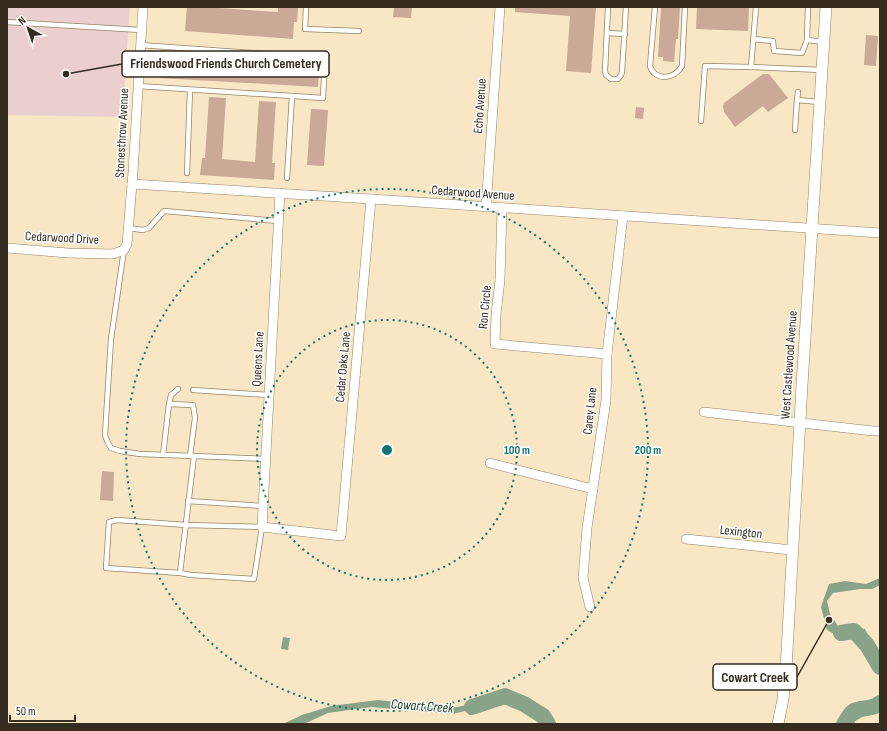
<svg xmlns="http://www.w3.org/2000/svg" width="887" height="731" viewBox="0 0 887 731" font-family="'Sofia Sans Condensed',sans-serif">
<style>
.green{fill:#ebcfce}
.water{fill:#89a389}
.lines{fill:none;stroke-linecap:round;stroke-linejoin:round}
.river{stroke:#89a389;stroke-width:16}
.building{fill:#caa997}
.service-casing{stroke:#948365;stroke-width:6}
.minor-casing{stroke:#948365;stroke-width:10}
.tertiary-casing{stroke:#948365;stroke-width:12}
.service{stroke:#fff;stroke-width:4.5}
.minor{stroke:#fff;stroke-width:9}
.tertiary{stroke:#fff;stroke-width:11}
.ring{fill:none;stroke:#0f766e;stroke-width:2;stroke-dasharray:2 4}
.labels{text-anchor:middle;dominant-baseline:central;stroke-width:3;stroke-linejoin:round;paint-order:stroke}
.street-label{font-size:13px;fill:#332c1f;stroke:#fff}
.water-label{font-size:14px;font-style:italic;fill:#1a411d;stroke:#fff}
.centre{fill:#0f766e;stroke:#fff;stroke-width:2}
.ring-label{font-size:12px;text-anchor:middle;font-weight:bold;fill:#0f766e;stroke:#fff;stroke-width:3;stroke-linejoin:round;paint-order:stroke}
.leader{fill:none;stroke:#332c1f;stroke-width:1.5}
.callout-dot{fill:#332c1f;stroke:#fff;stroke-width:1.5}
.callout{fill:#fff;stroke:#332c1f;stroke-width:1.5}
.callout-label{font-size:14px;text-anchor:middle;font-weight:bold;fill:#332c1f}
</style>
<rect width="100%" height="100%" fill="#f8e6c4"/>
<!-- green -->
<path class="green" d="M8,7H130L122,117L7,115V32Z"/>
<!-- water -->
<g class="water">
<path d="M880,578V585L872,589H860L833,593L827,601L830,614L838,626L865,629L871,642L880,653V668L861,637H840L827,630L821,607L829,584L845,581L866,584Z"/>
<path d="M283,637L290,638L288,650L281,649Z"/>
<path d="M520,698L543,715L554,724H541L512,704L486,706L453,714L371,707L328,713L304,724H283L302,715L331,706L378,700L412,704L457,707L486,701Z"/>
<path d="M880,699V708L869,713L850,724H837C846,712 866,704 880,699Z"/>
</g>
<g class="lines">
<!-- river -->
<g class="river">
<path d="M841,633L854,631L867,645L880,667"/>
<path d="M472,707L505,696L524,704L543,716L548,724"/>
<path d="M844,724C847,720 850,713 854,711C862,707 872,710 880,703"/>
</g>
</g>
<!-- building -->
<g class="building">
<path d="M187,7H203L278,12V7H298L297,22H294L293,39L185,31Z"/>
<path d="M394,7H412L411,18L393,17Z"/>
<path d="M515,7H596L591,73L566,71L570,16L515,12Z"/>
<path d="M661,7H680L678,39H676L674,62L663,61V57H658Z"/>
<path d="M697,7H749L748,31L696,29Z"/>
<path d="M866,35L878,36L876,66L864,65Z"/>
<path d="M161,60L319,70L318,87L160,78Z"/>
<path d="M763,74H769L788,98L768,112L763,106L735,127L724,112L723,106L724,103Z"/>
<path d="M209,97L226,98L222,159L255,162L259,101L276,102L272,163H275L274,180L200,175L202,158H205Z"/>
<path d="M636,107L644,108L643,119L635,118Z"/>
<path d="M311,109L328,110L324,166L307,165Z"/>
<path d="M102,471L114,472L113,501L100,500Z"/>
</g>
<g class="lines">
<defs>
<g id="service">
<path d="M306,7L305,29L359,31"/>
<path d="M608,7L605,71L606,75L611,79H618L621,75L622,72L626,7"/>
<path d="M655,7L650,66C655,82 675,79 682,66L685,7"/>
<path d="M756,7L751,67L822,70"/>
<path d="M808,7L807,40L824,42"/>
<path d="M7,22L141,30"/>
<path d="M607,33L625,34"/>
<path d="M753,39L773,41L774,51L802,53L807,40"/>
<path d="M138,86L323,98L325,58L140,45"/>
<path d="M797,100L798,92"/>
<path d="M701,121L705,66L751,67"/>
<path d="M795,130L797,100L820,102"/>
<path d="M187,173L190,90"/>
<path d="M287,178L292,96"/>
<path d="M128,228L143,230L149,228L164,211L278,221"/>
<path d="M124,250L111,339L105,435L108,443L111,448L120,451L140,454L194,456"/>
<path d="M193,390L269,395"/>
<path d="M169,404L171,395L178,389"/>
<path d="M163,455L169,404L193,405L195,418L190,456"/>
<path d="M188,501L263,506"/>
<path d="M180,573L106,568L109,522L117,520L186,525L262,527L254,579L191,575L180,573C185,534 189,495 194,456L265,459"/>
</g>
<g id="minor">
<path d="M132,184L387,200L880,233"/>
<path d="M280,193L262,527L341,536L371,199"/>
<path d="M486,207L500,7"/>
<path d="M502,208L500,280L496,314L495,344L607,354"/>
<path d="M7,248L68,253L113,254L124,250L127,244L133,172L143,7"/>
<path d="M704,412L873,431H880"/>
<path d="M490,463L593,489"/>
<path d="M686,539L792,550"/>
<path d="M590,607L583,578L587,528L606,400L607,354L623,216"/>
</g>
<path id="tertiary" d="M778,724L783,699L786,669L802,385L826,7"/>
</defs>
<!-- service casing -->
<use href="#service" class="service-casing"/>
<!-- minor casing -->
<use href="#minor" class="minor-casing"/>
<!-- tertiary casing -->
<use href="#tertiary" class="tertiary-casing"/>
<!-- service -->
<use href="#service" class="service"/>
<!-- minor -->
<use href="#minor" class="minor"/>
<!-- tertiary -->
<use href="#tertiary" class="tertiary"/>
</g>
<!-- distance rings -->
<g class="ring">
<circle cx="387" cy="450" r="130"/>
<circle cx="387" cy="450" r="261"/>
</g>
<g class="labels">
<!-- street labels -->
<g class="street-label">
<text transform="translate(480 106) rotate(-86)">Echo Avenue</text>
<text transform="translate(122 133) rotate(-87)">Stonesthrow Avenue</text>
<text transform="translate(473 193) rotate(4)">Cedarwood Avenue</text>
<text transform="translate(62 238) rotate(3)">Cedarwood Drive</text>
<text transform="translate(485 307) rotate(-85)">Ron Circle</text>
<text transform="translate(258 359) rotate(-87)">Queens Lane</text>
<text transform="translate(789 365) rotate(-86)">West Castlewood Avenue</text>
<text transform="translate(343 367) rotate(-85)">Cedar Oaks Lane</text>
<text transform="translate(590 411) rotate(-84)">Carey Lane</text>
<text transform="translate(741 532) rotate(6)">Lexington</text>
</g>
<!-- water labels -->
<g class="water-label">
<text transform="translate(422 706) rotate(4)">Cowart Creek</text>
</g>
</g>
<circle cx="387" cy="450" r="6" class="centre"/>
<g class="ring-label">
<text x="517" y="454">100 m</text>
<text x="648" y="454">200 m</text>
</g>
<!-- callouts -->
<path class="leader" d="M66 74L122 64M829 620L797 677"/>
<g class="callout-dot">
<circle cx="66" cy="74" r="4"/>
<circle cx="829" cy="620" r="4"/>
</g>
<g class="callout">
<rect x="122" y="51" width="207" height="26" rx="4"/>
<rect x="713" y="664" width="84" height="26" rx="4"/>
</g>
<g class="callout-label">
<text x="226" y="68">Friendswood Friends Church Cemetery</text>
<text x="755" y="682">Cowart Creek</text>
</g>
<!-- border -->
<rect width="887" height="731" fill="none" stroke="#332c1f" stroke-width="16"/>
<!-- north arrow -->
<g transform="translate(28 28) rotate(320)" stroke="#ffffff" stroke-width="3" paint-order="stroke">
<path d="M0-3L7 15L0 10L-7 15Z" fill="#332c1f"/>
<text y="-6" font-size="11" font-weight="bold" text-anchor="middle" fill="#332c1f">N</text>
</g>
<!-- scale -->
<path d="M10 715v6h65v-6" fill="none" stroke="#332c1f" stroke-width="2"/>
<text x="16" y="715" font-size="12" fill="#332c1f" stroke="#ffffff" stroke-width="3" paint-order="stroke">50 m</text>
</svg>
